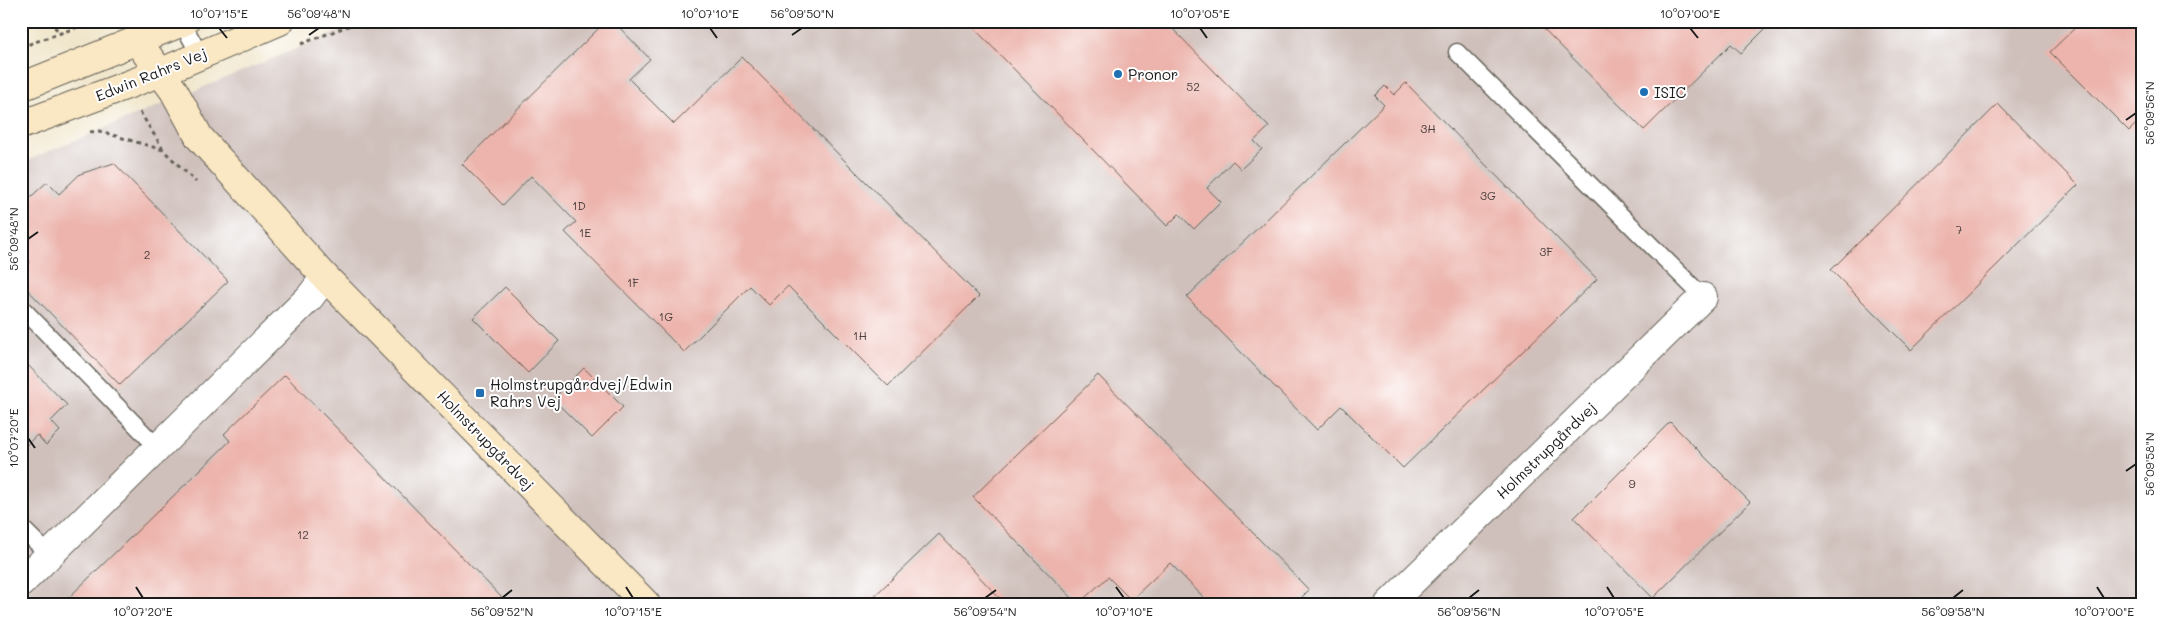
<svg xmlns="http://www.w3.org/2000/svg" width="2164" height="625" viewBox="0 0 2164 625" font-family="Mali,sans-serif">
<style>
.industrial{fill:#cfc0bb}
.building{fill:#ecb4ac}
.lines{fill:none;stroke-linecap:round;stroke-linejoin:round}
.lane-casing{stroke:#666259;stroke-width:19}
.street-casing{stroke:#666259;stroke-width:30}
.secondary-casing{stroke:#666259;stroke-width:30}
.path{stroke:#666259;stroke-width:3;stroke-dasharray:4 4;stroke-linecap:butt}
.lane{stroke:#fff;stroke-width:16}
.street{stroke:#fff;stroke-width:28}
.secondary{stroke:#fae7c3;stroke-width:28}
.ticks{fill:none;stroke:#1c1c1c;stroke-width:2}
.poi-dot{fill:#1f6fb2;stroke:#fff;stroke-width:2}
.labels{text-anchor:middle;dominant-baseline:central;stroke-width:4;stroke-linejoin:round;paint-order:stroke}
.number-label{font-size:12px;fill:#504240}
.street-label{font-size:15px;fill:#1c1c1c;stroke:#fff}
.poi-label{font-size:15px;fill:#1c1c1c;stroke:#fff;text-anchor:start}
.neatline{fill:none;stroke:#1c1c1c;stroke-width:2}
.ticks-label{font-size:12px;text-anchor:middle;fill:#1c1c1c}
</style>
<rect width="100%" height="100%" fill="#fff"/>
<filter id="ink" filterUnits="userSpaceOnUse"><feTurbulence type="fractalNoise" baseFrequency=".02" numOctaves="2"/><feDisplacementMap in="SourceGraphic" scale="10" xChannelSelector="R" yChannelSelector="G"/><feConvolveMatrix kernelMatrix="1 2 1 2 8 2 1 2 1" color-interpolation-filters="sRGB"/></filter>
<filter id="wash" filterUnits="userSpaceOnUse"><feTurbulence type="fractalNoise" baseFrequency=".0096" numOctaves="4" result="noise"/><feDisplacementMap in="SourceGraphic" scale="20" xChannelSelector="R" yChannelSelector="G"/><feGaussianBlur stdDeviation="1.12" result="paint"/><feColorMatrix in="noise" values="0 0 0 0 0 0 0 0 0 0 0 0 0 0 0 0 0 1.4 0 .05"/><feComposite in="paint" operator="in"/></filter>
<g filter="url(#wash)">
<rect width="100%" height="100%" fill="#f0e5c9"/>
<!-- industrial -->
<path class="industrial" d="M363,21H2143V604H21V163Z"/>
<g id="blocks">
<!-- building -->
<g class="building">
<path d="M606,21H613L650,59L629,79L674,124L742,57L979,296L888,386L788,286L769,305L750,286L684,352L565,232L576,222L531,176L503,205L462,164Z"/>
<path d="M967,21H1165L1269,127L1254,141L1262,149L1241,169L1233,161L1207,188L1221,202L1194,229L1179,214L1167,226Z"/>
<path d="M1536,21H1773L1741,53L1731,44L1644,130Z"/>
<path d="M2082,21H2143V117L2129,131L2050,52Z"/>
<path d="M1406,83L1597,279L1403,468L1341,406L1317,430L1187,297L1384,105L1375,96L1385,86L1394,95Z"/>
<path d="M1998,104L2078,185L1911,350L1831,270Z"/>
<path d="M114,163L228,281L120,385L21,283V271L30,262L21,254V206L47,182L59,194L80,174Z"/>
<path d="M505,287L559,341L528,373L473,318Z"/>
<path d="M21,358L67,405L51,421L60,431L46,445L37,435L21,450Z"/>
<path d="M584,368L623,407L592,438L553,399Z"/>
<path d="M285,375L508,604H62L230,441L224,434Z"/>
<path d="M1098,375L1309,590L1295,604H1210L1170,563L1131,600L1108,577L1078,604L973,497Z"/>
<path d="M1670,422L1750,502L1653,598L1574,518Z"/>
<path d="M939,534L1005,604H866Z"/>
</g>
</g>
</g>
<g filter="url(#ink)">
<use href="#blocks" fill-opacity="0" stroke="#666259" stroke-width="1"/>
<g class="lines">
<defs>
<g id="lane">
<path d="M181,21L200,55"/>
<path d="M1457,52L1703,297"/>
<path d="M21,307L158,448"/>
<path d="M21,527L49,555"/>
</g>
<g id="street">
<path d="M21,583L310,297L325,277"/>
<path d="M1389,604L1703,297"/>
</g>
<g id="secondary">
<path d="M137,41L174,91L199,137L325,277L646,604"/>
<path d="M21,87L185,21"/>
<path d="M21,125L159,73L280,21"/>
</g>
</defs>
<!-- lane casing -->
<use href="#lane" class="lane-casing"/>
<!-- street casing -->
<use href="#street" class="street-casing"/>
<!-- secondary casing -->
<use href="#secondary" class="secondary-casing"/>
<!-- path -->
<g class="path">
<path d="M49,21L61,34"/>
<path d="M301,44L361,21"/>
<path d="M21,47L95,21"/>
<path d="M140,112L163,149"/>
<path d="M90,132L99,131L163,150L196,182"/>
</g>
<!-- lane -->
<use href="#lane" class="lane"/>
<!-- street -->
<use href="#street" class="street"/>
<!-- secondary -->
<use href="#secondary" class="secondary"/>
</g>
</g>
<!-- ticks -->
<path class="ticks" d="M219,28L227,38M710,28L717,38M1200,28L1207,38M1690,28L1698,38M309,35L319,28M792,35L802,28M2126,120L2136,113M28,239L38,232M28,438L35,448M2126,471L2136,464M136,587L143,598M626,587L633,598M1116,587L1124,598M1607,587L1614,598M2097,587L2104,598M502,598L512,590M985,598L996,590M1469,598L1479,590M1953,598L1963,590"/>
<!-- markers -->
<g class="poi-dot">
<circle cx="1118" cy="74" r="5"/>
<circle cx="1644" cy="92" r="5"/>
<rect x="475" y="388" width="10" height="10" rx="2.5"/>
</g>
<g class="labels">
<!-- number labels -->
<g class="number-label">
<text x="1193" y="86">52</text>
<text x="1428" y="128">3H</text>
<text x="1488" y="195">3G</text>
<text x="579" y="205">1D</text>
<text x="1959" y="229">7</text>
<text x="585" y="232">1E</text>
<text x="1546" y="251">3F</text>
<text x="147" y="254">2</text>
<text x="633" y="282">1F</text>
<text x="666" y="316">1G</text>
<text x="860" y="335">1H</text>
<text x="1632" y="483">9</text>
<text x="303" y="534">12</text>
</g>
<!-- street labels -->
<g class="street-label">
<text transform="translate(151 74) rotate(-22)">Edwin Rahrs Vej</text>
<text transform="translate(486 440) rotate(46)">Holmstrupgårdvej</text>
<text transform="translate(1546 450) rotate(-44)">Holmstrupgårdvej</text>
</g>
<!-- poi labels -->
<g class="poi-label">
<text x="1128" y="74">Pronor</text>
<text x="1654" y="92">ISIC</text>
<text x="490" y="384">Holmstrupgårdvej/Edwin<tspan x="490" dy="17">Rahrs Vej</tspan></text>
</g>
</g>
<!-- margin -->
<rect width="2164" height="625" fill="none" stroke="#fff" stroke-width="55"/>
<rect x="28" y="28" width="2108" height="570" class="neatline"/>
<g class="ticks-label">
<text x="219" y="18">10°07'15"E</text>
<text x="319" y="18">56°09'48"N</text>
<text x="710" y="18">10°07'10"E</text>
<text x="802" y="18">56°09'50"N</text>
<text x="1200" y="18">10°07'05"E</text>
<text x="1690" y="18">10°07'00"E</text>
<text transform="translate(2150 113) rotate(-90)" y="4">56°09'56"N</text>
<text transform="translate(14 239) rotate(-90)" y="4">56°09'48"N</text>
<text transform="translate(14 438) rotate(-90)" y="4">10°07'20"E</text>
<text transform="translate(2150 464) rotate(-90)" y="4">56°09'58"N</text>
<text x="143" y="616">10°07'20"E</text>
<text x="502" y="616">56°09'52"N</text>
<text x="633" y="616">10°07'15"E</text>
<text x="985" y="616">56°09'54"N</text>
<text x="1124" y="616">10°07'10"E</text>
<text x="1469" y="616">56°09'56"N</text>
<text x="1614" y="616">10°07'05"E</text>
<text x="1953" y="616">56°09'58"N</text>
<text x="2104" y="616">10°07'00"E</text>
</g>
</svg>
